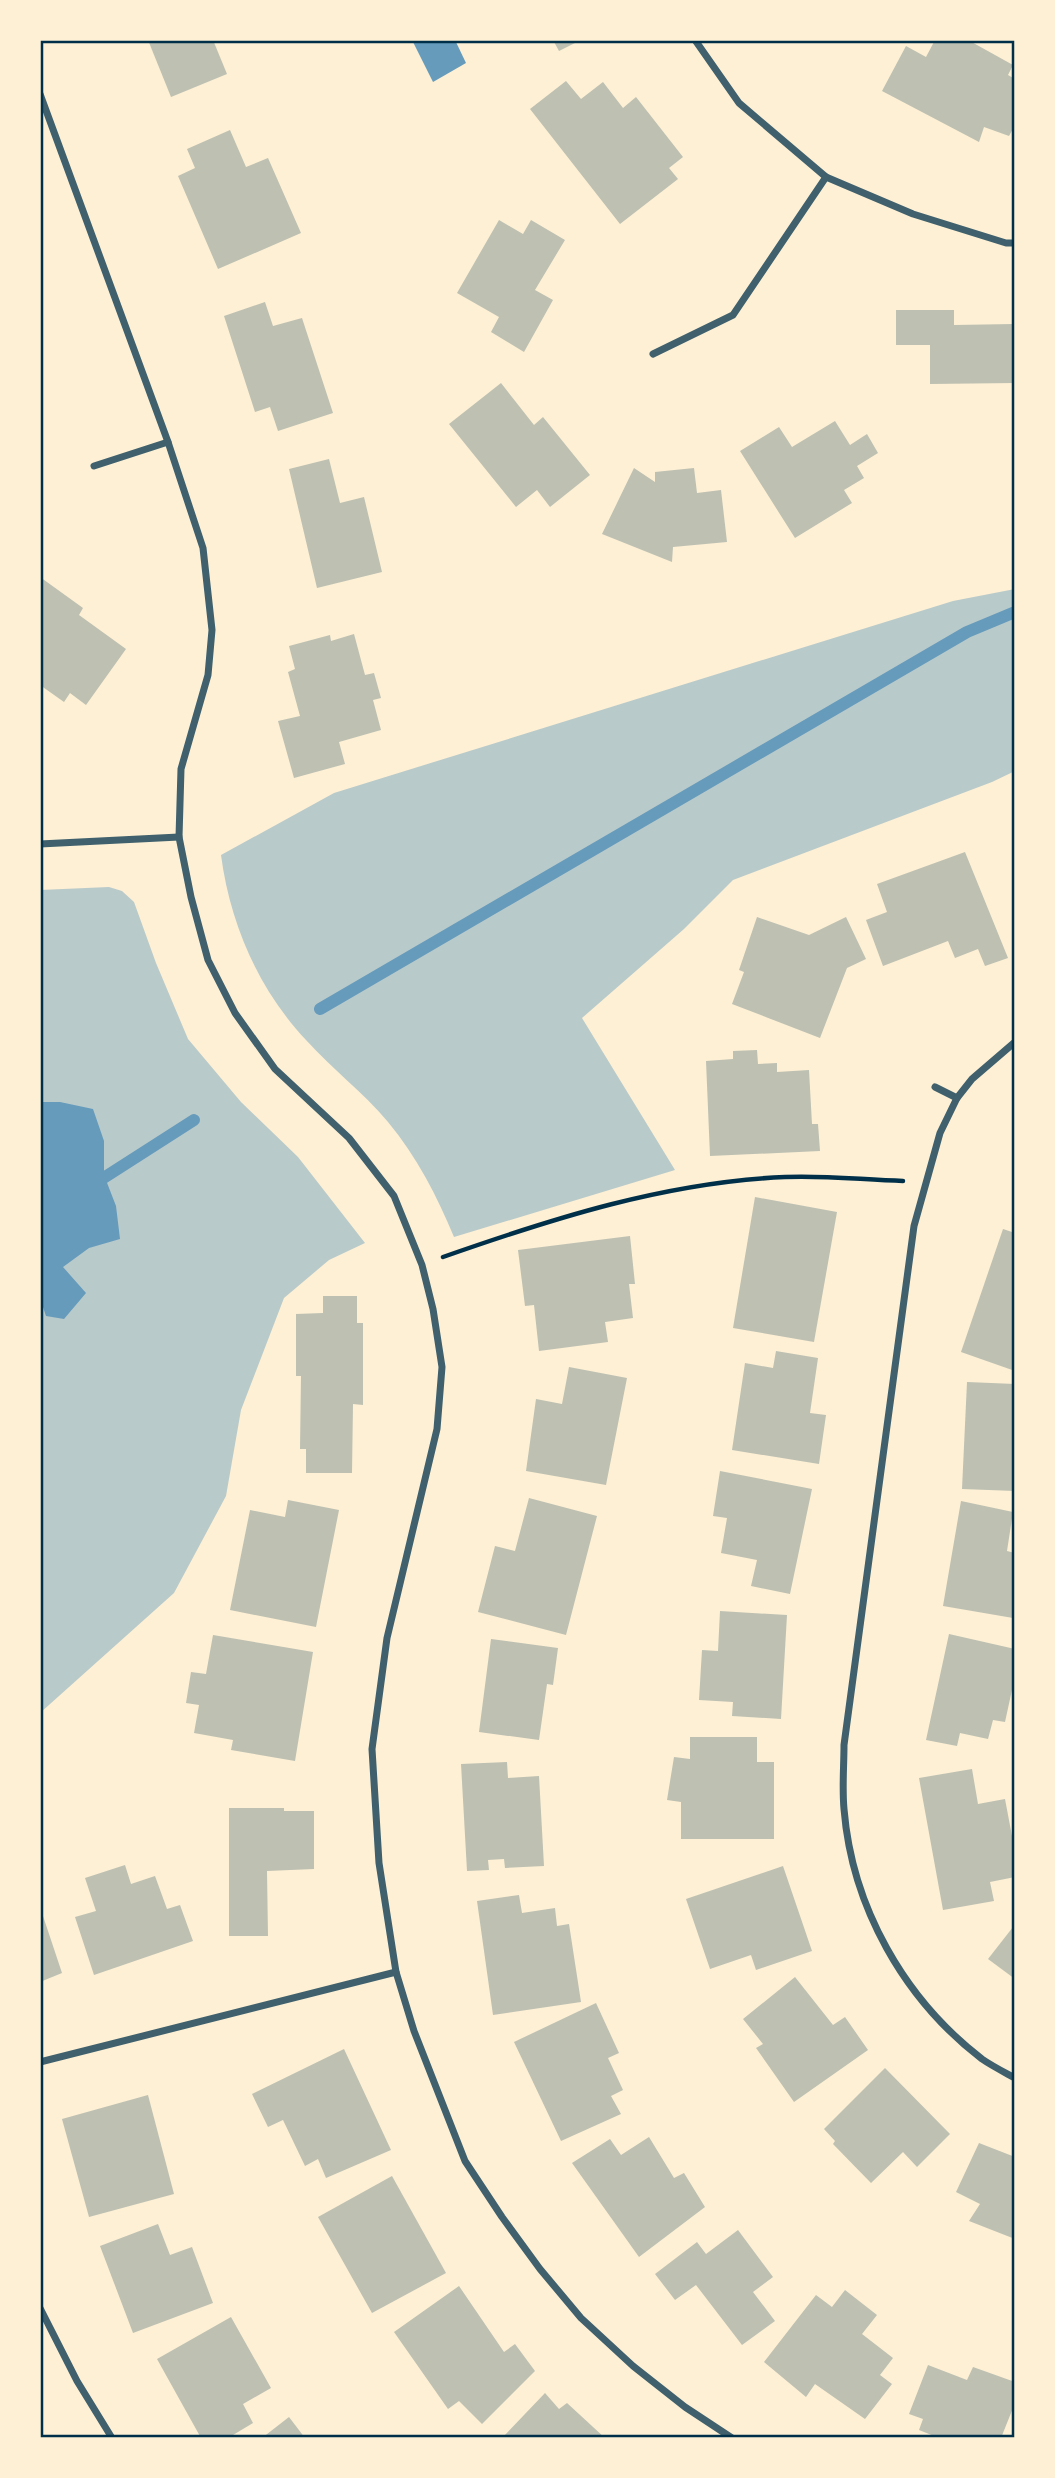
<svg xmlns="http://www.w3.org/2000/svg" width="1055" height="2478" viewBox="0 0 1055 2478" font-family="'Work Sans',sans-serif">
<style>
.green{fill:#b9caca}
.water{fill:#669bbc}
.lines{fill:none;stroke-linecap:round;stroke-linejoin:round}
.stream{stroke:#669bbc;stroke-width:12}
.building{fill:#bec0b2}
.path{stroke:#003049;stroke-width:4.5}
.minor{stroke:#3f606c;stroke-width:7}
.neatline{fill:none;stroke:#003049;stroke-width:2.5}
</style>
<rect width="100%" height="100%" fill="#fdf0d5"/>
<!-- green -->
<g class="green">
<path d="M1015,589V771L992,782L733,880L684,929L582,1018L675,1170L454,1237C437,1196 417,1157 388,1122C363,1092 332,1069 306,1040C258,989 230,923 221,855L334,793L953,601Z"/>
<path d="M109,887L122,891L134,902L156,963L188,1039L241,1102L298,1157L365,1243L329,1260L284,1298L241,1410L226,1496L174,1593L40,1713V890Z"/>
</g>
<!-- water -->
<g class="water">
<path d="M412,40H455L466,63L433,82Z"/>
<path d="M40,1102H60L93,1109L104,1141V1175L116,1206L120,1239L89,1248L63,1267L86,1293L64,1319L46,1316L40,1298Z"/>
</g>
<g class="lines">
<!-- stream -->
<g class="stream">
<path d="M320,1009L967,632L1015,612"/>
<path d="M91,1186L194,1120"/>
</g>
</g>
<!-- building -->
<g class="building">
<path d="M148,40H213L227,74L171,97Z"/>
<path d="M553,40H581L559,51Z"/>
<path d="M935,40H968L1013,65L1008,75L1015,79V125L1009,136L984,127L979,142L882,91L906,46L926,57Z"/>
<path d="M566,81L581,99L603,82L623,108L636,97L683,157L669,168L678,179L620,224L530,109Z"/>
<path d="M230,130L246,167L268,158L301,233L218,269L178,176L195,168L187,149Z"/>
<path d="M499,220L523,234L531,220L565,240L535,290L553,300L524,352L491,332L499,317L457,293Z"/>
<path d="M265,302L273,326L302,318L333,413L278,431L270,407L255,412L224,316Z"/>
<path d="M896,310H954V325L1014,324L1015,383L930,384V345H896Z"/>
<path d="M501,383L534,425L543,417L590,475L550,507L537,490L516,507L449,424Z"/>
<path d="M835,421L850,445L867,434L878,453L857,466L864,478L844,490L852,503L795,538L740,451L779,427L792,447Z"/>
<path d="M329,459L340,503L364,497L382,572L317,588L289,469Z"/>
<path d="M634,468L655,482V472L694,468L697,493L721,490L727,542L673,547L672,562L602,534Z"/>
<path d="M40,577L83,608L79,615L126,649L86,705L70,693L64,702L40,685Z"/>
<path d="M354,634L365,675L374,673L381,698L373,700L381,730L339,742L345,764L294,778L278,721L300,716L288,672L295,669L289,646L330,635L331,641Z"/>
<path d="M965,852L1008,958L985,966L978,949L955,958L948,941L883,966L866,920L887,912L877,884Z"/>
<path d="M757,917L809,935L846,917L866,959L847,968L820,1038L732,1004L744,972L739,970Z"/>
<path d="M757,1050L758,1064L777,1063V1072L809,1070L812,1124H818L820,1151L710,1156L706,1061L733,1059V1051Z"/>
<path d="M755,1197L837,1212L814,1342L733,1328Z"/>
<path d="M1003,1229L1015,1233V1371L961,1352Z"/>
<path d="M630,1236L635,1284H629L633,1318L605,1322L608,1342L539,1351L534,1305L525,1306L518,1250Z"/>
<path d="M323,1296H357V1323H363V1405L353,1404L352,1473H306V1449H300L301,1376H296V1314L323,1313Z"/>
<path d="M776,1351L818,1358L810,1413L826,1415L819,1464L732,1450L745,1363L773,1368Z"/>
<path d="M569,1367L627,1378L606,1485L526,1471L536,1399L562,1404Z"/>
<path d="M967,1382L1015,1384V1491L962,1489Z"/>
<path d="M720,1471L812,1489L790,1594L751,1586L757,1560L721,1553L727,1518L713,1516Z"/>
<path d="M529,1498L597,1516L566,1635L478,1612L495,1546L515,1551Z"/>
<path d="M288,1500L339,1510L316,1627L230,1610L250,1510L285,1517Z"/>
<path d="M961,1501L1013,1512L1007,1551L1015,1553L1013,1618L943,1606Z"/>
<path d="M720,1611L787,1615L781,1719L732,1716L733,1702L699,1700L702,1650L718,1651Z"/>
<path d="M949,1634L1015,1649V1676L1005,1722L993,1720L988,1739L960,1733L957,1746L926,1740Z"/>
<path d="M213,1635L313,1652L295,1761L231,1750L233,1740L194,1733L199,1705L186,1703L191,1672L206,1674Z"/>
<path d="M491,1639L558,1648L553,1685L547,1684L539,1740L479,1732Z"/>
<path d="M690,1737H757V1762H774V1839H681V1802L667,1800L674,1757L690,1759Z"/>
<path d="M507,1762L508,1778L539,1776L544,1866L505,1868L504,1859L488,1860L489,1870L467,1871L461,1764Z"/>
<path d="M972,1769L978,1804L1005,1799L1015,1852V1877L990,1882L994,1901L943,1910L919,1778Z"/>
<path d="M229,1808H284V1811H314V1869L267,1871L268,1936H229Z"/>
<path d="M125,1865L131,1884L155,1876L167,1909L180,1905L193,1941L94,1975L75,1917L96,1911L85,1878Z"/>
<path d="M783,1866L812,1951L756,1970L751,1955L710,1969L686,1899Z"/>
<path d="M519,1895L522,1913L555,1908L557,1926L569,1924L581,2002L493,2015L477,1901Z"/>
<path d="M40,1907L62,1973L40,1982Z"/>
<path d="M1013,1927L1015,1929V1979L988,1959Z"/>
<path d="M795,1977L833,2025L845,2017L868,2050L794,2102L756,2048L763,2044L743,2019Z"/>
<path d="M596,2003L619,2053L608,2058L623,2090L611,2096L621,2114L561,2141L514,2042Z"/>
<path d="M344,2049L391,2150L326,2178L318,2159L305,2166L283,2120L268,2127L252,2094Z"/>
<path d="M885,2068L950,2134L917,2167L903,2152L871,2183L833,2144L835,2141L824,2129Z"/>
<path d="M148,2095L174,2194L89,2217L62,2119Z"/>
<path d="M649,2137L674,2178L684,2173L705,2207L639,2257L572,2163L610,2139L621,2155Z"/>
<path d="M979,2143L1015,2157V2239L969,2221L980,2204L956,2192Z"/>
<path d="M392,2176L446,2273L372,2313L318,2217Z"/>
<path d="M158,2224L170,2255L192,2247L213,2303L133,2333L100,2246Z"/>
<path d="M738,2230L773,2277L753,2292L775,2321L742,2345L696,2285L675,2300L655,2274L697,2242L706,2254Z"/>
<path d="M459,2286L504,2352L515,2344L535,2371L482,2424L459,2401L448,2409L394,2332Z"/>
<path d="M845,2290L877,2315L862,2334L893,2358L880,2375L892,2384L865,2419L815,2384L806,2397L764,2362L816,2295L832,2307Z"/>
<path d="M231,2317L271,2388L243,2404L253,2423L228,2438H201L157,2359Z"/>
<path d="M928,2365L967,2380L973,2367L1015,2382V2403L1001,2438H939L919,2430L923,2419L909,2414Z"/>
<path d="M545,2393L559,2409L567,2403L605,2438H502Z"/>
<path d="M289,2417L305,2438H262Z"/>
</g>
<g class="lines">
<!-- path -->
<path class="path" d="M443,1257C554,1218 667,1182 785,1177C824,1175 864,1180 903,1181"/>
<!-- minor -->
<g class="minor">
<path d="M695,40L739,103L826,177L913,214L1006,243H1015"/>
<path d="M40,94L168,442L203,548L212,630L208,675L181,769L179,837L191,897L208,960L235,1013L275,1069L349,1138L394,1196L422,1265L433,1309L442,1367L437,1429L387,1638L372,1749L379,1863L396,1972L414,2031L465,2161L502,2217L540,2269L581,2318L633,2366L685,2407L732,2438"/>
<path d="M653,354L733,315L826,177"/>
<path d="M94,466L168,442"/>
<path d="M40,844L179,837"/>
<path d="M935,1087L957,1098L940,1133L914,1226L844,1745C844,1766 842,1788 844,1809C852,1907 904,1999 982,2059C992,2066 1004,2072 1015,2078"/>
<path d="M957,1098L972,1079L1015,1042"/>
<path d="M40,2062L396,1972"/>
<path d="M40,2308L77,2381L112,2438"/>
</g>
</g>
<!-- border -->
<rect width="1055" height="2478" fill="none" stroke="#fdf0d5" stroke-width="84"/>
<rect x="42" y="42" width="971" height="2394" class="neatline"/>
</svg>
